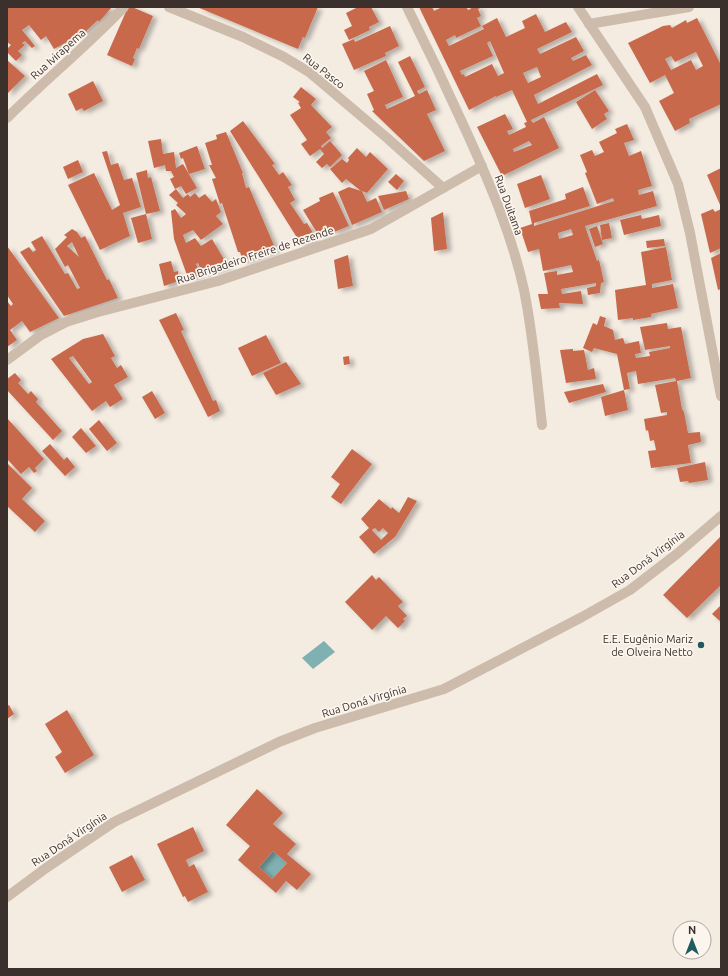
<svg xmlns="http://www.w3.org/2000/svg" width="728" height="976" viewBox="0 0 728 976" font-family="Ubuntu,sans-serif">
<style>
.water{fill:#7fb0b2}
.building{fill:#c8694b;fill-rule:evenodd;filter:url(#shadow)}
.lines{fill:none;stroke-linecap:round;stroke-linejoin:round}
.street{stroke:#cdbbac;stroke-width:10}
.poi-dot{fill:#1f5a5e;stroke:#fbf5ee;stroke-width:1.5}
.labels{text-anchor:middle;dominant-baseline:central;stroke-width:3.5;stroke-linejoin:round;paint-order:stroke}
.street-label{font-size:11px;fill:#3b302b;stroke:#fbf5ee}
.poi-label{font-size:11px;fill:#3b302b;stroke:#fbf5ee;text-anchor:end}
</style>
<defs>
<filter id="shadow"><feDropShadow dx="4.5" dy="2.5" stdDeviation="2" flood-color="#0004"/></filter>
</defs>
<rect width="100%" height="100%" fill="#f4ebe1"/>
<!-- water -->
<g class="water">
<path d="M324,641L335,652L313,669L302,658Z"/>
<path d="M273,851L287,863L272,879L259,867Z"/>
</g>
<!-- building -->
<g class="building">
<path d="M7,7H112L99,22L98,20L85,32L54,49L46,36L41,40L29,25L22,30L35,46L32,48L25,41L22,43L25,45L18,51L22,55L16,61L7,52V49L11,45L7,42Z"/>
<path d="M128,7H132L153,16L139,49L137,48L133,58L135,59L132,66L107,55Z"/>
<path d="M197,7H318L305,38L303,37L298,49Z"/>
<path d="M358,7H371L379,22L369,27L370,30L349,40L344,30L352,26L346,13Z"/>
<path d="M419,7H432L434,11L442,7H466L468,10L471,9L470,7H483L478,9L481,16L477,18L481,26L456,38L455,35L446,40L449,46L484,29L482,26L497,18L506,37L525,28L522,21L536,14L545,32L566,22L572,32L537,49L540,54L576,37L584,51L571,58L573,61L586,55L592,65L534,95L538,104L597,74L603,85L531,120L533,123L544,117L559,148L502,176L477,127L505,114L513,129L507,131L509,135L526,127L524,123L527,122L512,90L496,97V96L469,110ZM490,41L504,73L498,76L492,64L465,77L464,74L462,75L460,71L493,56L487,43ZM537,67L541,77L528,83L523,73ZM529,141L532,145L514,152L513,149Z"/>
<path d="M697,18L721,65V104L689,119L690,123L675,131L659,101L674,93L665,75L650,83L628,43L663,26L670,25L672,28L686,20L687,23ZM696,52L703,66L696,70L691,60L671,70L665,59L671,56L675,62Z"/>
<path d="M390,26L399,46L385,53L386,56L354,70L342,44L354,39L355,42Z"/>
<path d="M410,56L425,87L417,91L419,94L427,90L436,110L427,114L445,151L424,161L372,111L374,110L367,94L374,91L364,71L386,60L403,97L385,105L387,109L415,96L398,62Z"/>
<path d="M7,60L25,76L7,94Z"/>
<path d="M93,81L103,101L84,111L82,108L76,111L68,94Z"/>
<path d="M301,87L316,99L311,105L332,127L326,132L331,138L321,146L322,148L330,141L342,155L330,167L327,164L322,168L316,162L324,154L320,149L310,156L301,144L307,140L290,115L301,108L298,103L300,102L293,97Z"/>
<path d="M595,90L609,111L604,114L607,119L592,129L576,102Z"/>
<path d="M243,121L275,164L272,165L279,175L283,172L292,185L288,187L295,200L290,203L304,224L307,223L316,238L301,244L230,131Z"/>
<path d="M627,124L634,140L624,143L629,156L641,151L652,186L638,190L639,195L653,191L657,206L585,226L597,261L599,260L604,282L601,283L600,293L588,295L587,288L596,286V283L561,289L562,294L581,291L583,304L559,303L560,308L541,309L538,294H548L544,273L557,271V275L573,272L571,265L543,271L539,249L528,252L520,228L532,224L529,211L566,199L565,194L583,187L590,206L534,223V226L614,201L613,198L597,204L585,173L587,172L580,155L592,150L595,156L604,152L599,142L617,133L615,129ZM571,229L573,235L559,239L558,233Z"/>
<path d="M226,132L243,173H242L246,188L249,187L276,250L243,261L240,252H238L222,203L220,204L212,179L216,178L209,165H212L205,143L217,139L216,135Z"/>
<path d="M161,139L163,154L174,152L176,168L183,164L197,188L186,194L181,186L175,189L170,179L174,177L171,171H166L165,165L154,168L148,141Z"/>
<path d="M197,146L205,169L189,174L183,158L181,159L179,153Z"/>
<path d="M357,148L366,157L370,152L388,169L367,193L362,191L367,202L376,198L382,212L352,225L338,192L349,187L361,191L346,179L342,183L330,169L342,159L347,163L349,160L348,158Z"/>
<path d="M107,151L111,165L118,163L124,180L132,178L141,207L123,213L130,236L100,250L68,185L94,173L112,210L120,205L102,152Z"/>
<path d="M78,160L83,172L68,179L63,167Z"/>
<path d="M721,168V207L707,175Z"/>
<path d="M147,170L148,178L151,177L160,211L146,214L136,173Z"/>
<path d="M396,174L404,181L397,190L388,182Z"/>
<path d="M541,175L550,199L525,208L517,184Z"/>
<path d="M176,189L183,198L188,194L190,197L195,193L199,198L205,194L212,202L216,199L221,212L216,216L223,224L201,240L193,230L183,235L186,243L195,238L201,246L212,239L228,266L203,274L198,263L196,264L200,275L188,278L174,239L171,211L175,209L181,218L186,214L176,205L178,203L169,195Z"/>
<path d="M406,191L409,199L384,210L378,196Z"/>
<path d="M333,192L349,226L334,232L333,229L319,236L303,210L320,201L319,198Z"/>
<path d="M713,209L715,212L721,209V248L710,253L701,214Z"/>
<path d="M443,212L447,249L434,251L431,218Z"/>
<path d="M146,214L152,239L138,243L131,218Z"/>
<path d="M641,215L642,219L659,215L661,226L624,235L620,220Z"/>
<path d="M609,223L612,238L602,240L600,225Z"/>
<path d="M597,226L603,244L595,247L589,229Z"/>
<path d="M72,229L77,232L81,238L85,236L107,280L109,279L118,298L64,316L20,252L29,247L33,252L36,250L31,242L42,236L65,274L68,273L77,289L80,288L68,265L65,267L55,249L67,237L64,235ZM72,242L79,257L67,246Z"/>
<path d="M664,239L665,246L647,248L646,241Z"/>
<path d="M7,246L59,318L30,332L22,321L10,330L17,340L7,347V301L11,306L13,304L7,295Z"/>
<path d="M666,247L672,280L652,284V288L673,284L678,308L651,314V317L633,320V318L618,320L615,290L646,285L641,252Z"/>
<path d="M721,253V289L718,290L711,258Z"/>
<path d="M348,255L353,286L338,289L334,260Z"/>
<path d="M171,261L174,272L178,271L179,281L164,286L159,264Z"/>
<path d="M176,313L184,330L181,331L213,401L216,400L220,411L208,417L159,320Z"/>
<path d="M600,316L606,318L604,326L613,330L615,340L623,338L625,344L639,341L641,353L635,354L636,358L650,356L649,352L670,348V346L645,350L640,327L667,323L668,329L681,327L691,378L677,381L682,409L684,412L688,433L700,432L701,442L688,445L691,463L651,468L648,451L656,450L654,440L650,441L648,430L646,431L644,419L667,415V412L661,413L655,385L676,381L675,378L638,384L636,371L627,373L630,389L624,390L617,354L594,348L592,352L583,348L593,323L597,325Z"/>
<path d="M103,334L115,356L111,358L117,368L121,365L128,377L114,385L123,399L110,407L106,401L92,411L51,359L83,339ZM73,356L92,382L89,384L69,358Z"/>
<path d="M266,335L281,363L252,376L238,348Z"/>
<path d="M573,349V351L584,350L588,370L594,368L596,379L566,383L560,350Z"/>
<path d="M349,356L350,364L344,365L343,357Z"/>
<path d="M286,362L301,384L276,395L263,373Z"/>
<path d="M15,373L21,380L18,383L28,394L31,391L38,399L36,402L62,431L53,440L7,390V379Z"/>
<path d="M603,384L606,392L569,403L564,392Z"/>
<path d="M624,390L628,410L605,416L601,397Z"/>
<path d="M152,391L165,413L155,419L142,397Z"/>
<path d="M7,418L44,459L35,468L37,471L34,473L29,467L21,474L7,459Z"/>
<path d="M99,420L117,443L107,451L89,429Z"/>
<path d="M81,428L96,446L86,453L72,437Z"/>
<path d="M50,444L64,460L67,457L75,467L65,476L42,451Z"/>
<path d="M352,449L372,464L341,504L331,497L340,484L331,477Z"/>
<path d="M705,462L708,480L689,483L688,481L680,482L677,468Z"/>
<path d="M7,463L32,488L22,499L45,521L35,532L7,506Z"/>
<path d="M408,497L417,501L395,537L374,554L359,537L369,528L361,519L379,499L391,509L392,507L399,513ZM375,528L379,532L383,528L388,533L381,540L372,530Z"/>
<path d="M721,536V585L687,618L663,595Z"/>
<path d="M372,575L376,580L379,577L403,602L398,606L407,616L403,619L405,621L398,628L386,616L372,630L345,602Z"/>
<path d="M721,605V622L712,614Z"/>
<path d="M9,705L14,714L7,719V706Z"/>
<path d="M67,710L94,755L65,773L55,757L62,752L45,724Z"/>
<path d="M257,789L283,813L273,824L296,844L287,854L311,874L297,890L286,881L276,893L238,860L250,846L226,825ZM273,851L287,863L272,879L259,867Z"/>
<path d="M193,827L204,851L186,860L189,867L194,864L208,892L188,902L185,896L183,897L157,844Z"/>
<path d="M132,855L145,880L122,892L109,867Z"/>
</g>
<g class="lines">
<!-- street -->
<g class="street">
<path d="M169,7L243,37L284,57L309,72L386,137L443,188"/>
<path d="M407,7C428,49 448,91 467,133C490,184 512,235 524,290C533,334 537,380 542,425"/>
<path d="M578,7L645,107L678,184L690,233L721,396"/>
<path d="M589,24L689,7"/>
<path d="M7,118C45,80 87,46 124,7"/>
<path d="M7,360L41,335L66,322L98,312L218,281L371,229L482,166"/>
<path d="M7,897L46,868L114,822L279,742L315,728L444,689L582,617L630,590L678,553L721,516"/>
</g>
</g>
<!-- markers -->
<circle class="poi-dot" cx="701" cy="645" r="4"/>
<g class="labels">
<!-- street labels -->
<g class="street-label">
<text transform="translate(58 54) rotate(-42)">Rua Ivirapema</text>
<text transform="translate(324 71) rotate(38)">Rua Pasco</text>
<text transform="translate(509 205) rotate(70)">Rua Duitama</text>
<text transform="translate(255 255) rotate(-18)">Rua Brigadeiro Freire de Rezende</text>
<text transform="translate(648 559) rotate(-37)">Rua Doná Virgínia</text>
<text transform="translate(364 701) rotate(-17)">Rua Doná Virgínia</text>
<text transform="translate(69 839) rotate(-34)">Rua Doná Virgínia</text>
</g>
<!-- poi labels -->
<g class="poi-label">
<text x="693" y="639">E.E. Eugênio Mariz<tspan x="693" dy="13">de Olveira Netto</tspan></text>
</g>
</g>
<!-- border -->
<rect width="728" height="976" fill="none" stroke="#3b302b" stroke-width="16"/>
<!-- north arrow -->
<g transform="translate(692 940)"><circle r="19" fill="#fbf5ee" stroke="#aea6a0"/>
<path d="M0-3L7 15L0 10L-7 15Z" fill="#1f5a5e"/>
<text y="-6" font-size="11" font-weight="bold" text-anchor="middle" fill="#3b302b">N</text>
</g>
</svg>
